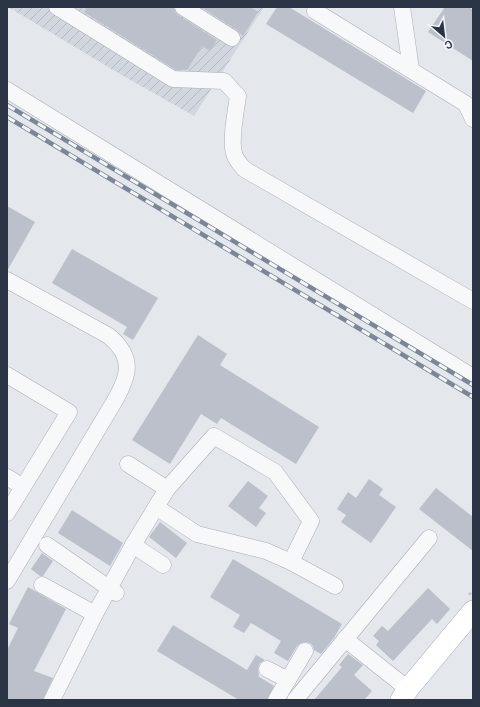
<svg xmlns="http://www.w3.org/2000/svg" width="480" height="707" viewBox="0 0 480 707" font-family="Roboto,sans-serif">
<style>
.industrial{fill:url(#industrial-furrows)}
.building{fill:#bbc0ca}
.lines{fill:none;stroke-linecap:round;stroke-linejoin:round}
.minor-casing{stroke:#a9aeb7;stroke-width:17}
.major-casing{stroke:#a3abb8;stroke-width:22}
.path{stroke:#c2c5cb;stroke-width:2.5;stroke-dasharray:3 3;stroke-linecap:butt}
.minor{stroke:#f7f8fa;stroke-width:16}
.major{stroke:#fff;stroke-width:21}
.rail-casing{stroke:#7d8696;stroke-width:4.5}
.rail{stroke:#f4f6f9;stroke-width:3;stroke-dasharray:9;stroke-linecap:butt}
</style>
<defs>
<pattern id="industrial-furrows" width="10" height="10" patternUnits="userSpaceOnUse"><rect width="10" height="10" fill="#d2d6de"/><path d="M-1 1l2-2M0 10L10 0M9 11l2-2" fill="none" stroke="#b4b8c0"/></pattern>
</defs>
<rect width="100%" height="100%" fill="#e4e7ec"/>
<!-- industrial -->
<path class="industrial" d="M8,7H264L194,116L120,74Z"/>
<!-- building -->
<g class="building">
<path d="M87,7H174L175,12L178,15L217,40L210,51L202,46L187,70H176L84,12Z"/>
<path d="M201,7H250L258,12L243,36L237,30Z"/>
<path d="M277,7H289L426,91L413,113L266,24Z"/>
<path d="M445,7H469L473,10V61L428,32Z"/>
<path d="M7,206L35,222L7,271Z"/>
<path d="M72,249L158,298L133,340L123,334L127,327L52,283Z"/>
<path d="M198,335L227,354L220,365L319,427L296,464L221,418L217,424L201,414L170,464L132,440Z"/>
<path d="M369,479L383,489L379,495L396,507L371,543L341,522L346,515L337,509L348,492L356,498Z"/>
<path d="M248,481L268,496L259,508L266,513L256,527L228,506Z"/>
<path d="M436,488L473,517V551L419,509Z"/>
<path d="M72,510L123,543L110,566L58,533Z"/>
<path d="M160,522L187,543L176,558L149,537Z"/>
<path d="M42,553L53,561L43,576H40L31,569Z"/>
<path d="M233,559L342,624L334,638L321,654L314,650L313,646L310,643L305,642L301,643L297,646L288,661L274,653L281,641L251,623L244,633L233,627L240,615L210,597Z"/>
<path d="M28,587L66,609L34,671L53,678L43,700H7V650L18,628L9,624Z"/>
<path d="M428,588L450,609L437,624L432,619L393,661L376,645L379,641L373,636L382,626L388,631Z"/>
<path d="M173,625L247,670L256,655L265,660L259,664L258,669L259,675L258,676L274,686L267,700H239L157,651Z"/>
<path d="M348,654L363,665L354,675L372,691L364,700H314L342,667L339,665Z"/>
</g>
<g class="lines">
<defs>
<g id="minor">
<path d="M57,7L173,79L224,81L238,96C236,111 230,140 234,153C235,159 240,164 244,169L473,301"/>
<path d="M183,7L232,38"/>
<path d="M317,7L315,11L466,104L473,119"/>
<path d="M402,7L411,69"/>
<path d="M7,90L473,377"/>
<path d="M7,280L109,336C135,358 129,376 114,402L7,581"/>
<path d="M7,375L69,412L7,513"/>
<path d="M128,464L167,489"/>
<path d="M7,477L23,487"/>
<path d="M156,507L133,545L163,565"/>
<path d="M47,545L116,593"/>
<path d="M291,562L311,521L275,472L214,436L167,489L156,507L197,534L266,551L291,562L335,586"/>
<path d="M42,585L95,614"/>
<path d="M345,639L408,689"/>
<path d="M267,669L288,680"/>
<path d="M52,700L95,614L133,545"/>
<path d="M276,700L305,651"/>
<path d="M295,700L429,538"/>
</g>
<path id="major" d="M401,700L408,689L473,611"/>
</defs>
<!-- minor casing -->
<use href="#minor" class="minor-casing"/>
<!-- major casing -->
<use href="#major" class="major-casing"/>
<!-- path -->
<path class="path" d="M469,595L473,590"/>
<!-- minor -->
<use href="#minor" class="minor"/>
<!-- major -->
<use href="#major" class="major"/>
<defs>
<g id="rail">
<path d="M7,105L473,385"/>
<path d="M7,117L473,397"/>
</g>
</defs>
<!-- rail casing -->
<use href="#rail" class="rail-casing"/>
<!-- rail -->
<use href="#rail" class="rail"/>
</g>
<!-- border -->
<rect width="480" height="707" fill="none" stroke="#2b3445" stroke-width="16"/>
<!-- north arrow -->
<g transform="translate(444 36) rotate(152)" stroke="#f4f6f9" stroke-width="3" paint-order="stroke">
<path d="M0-3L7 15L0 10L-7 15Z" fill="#2b3445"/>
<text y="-6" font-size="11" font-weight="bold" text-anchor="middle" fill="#2b3445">С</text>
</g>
</svg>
